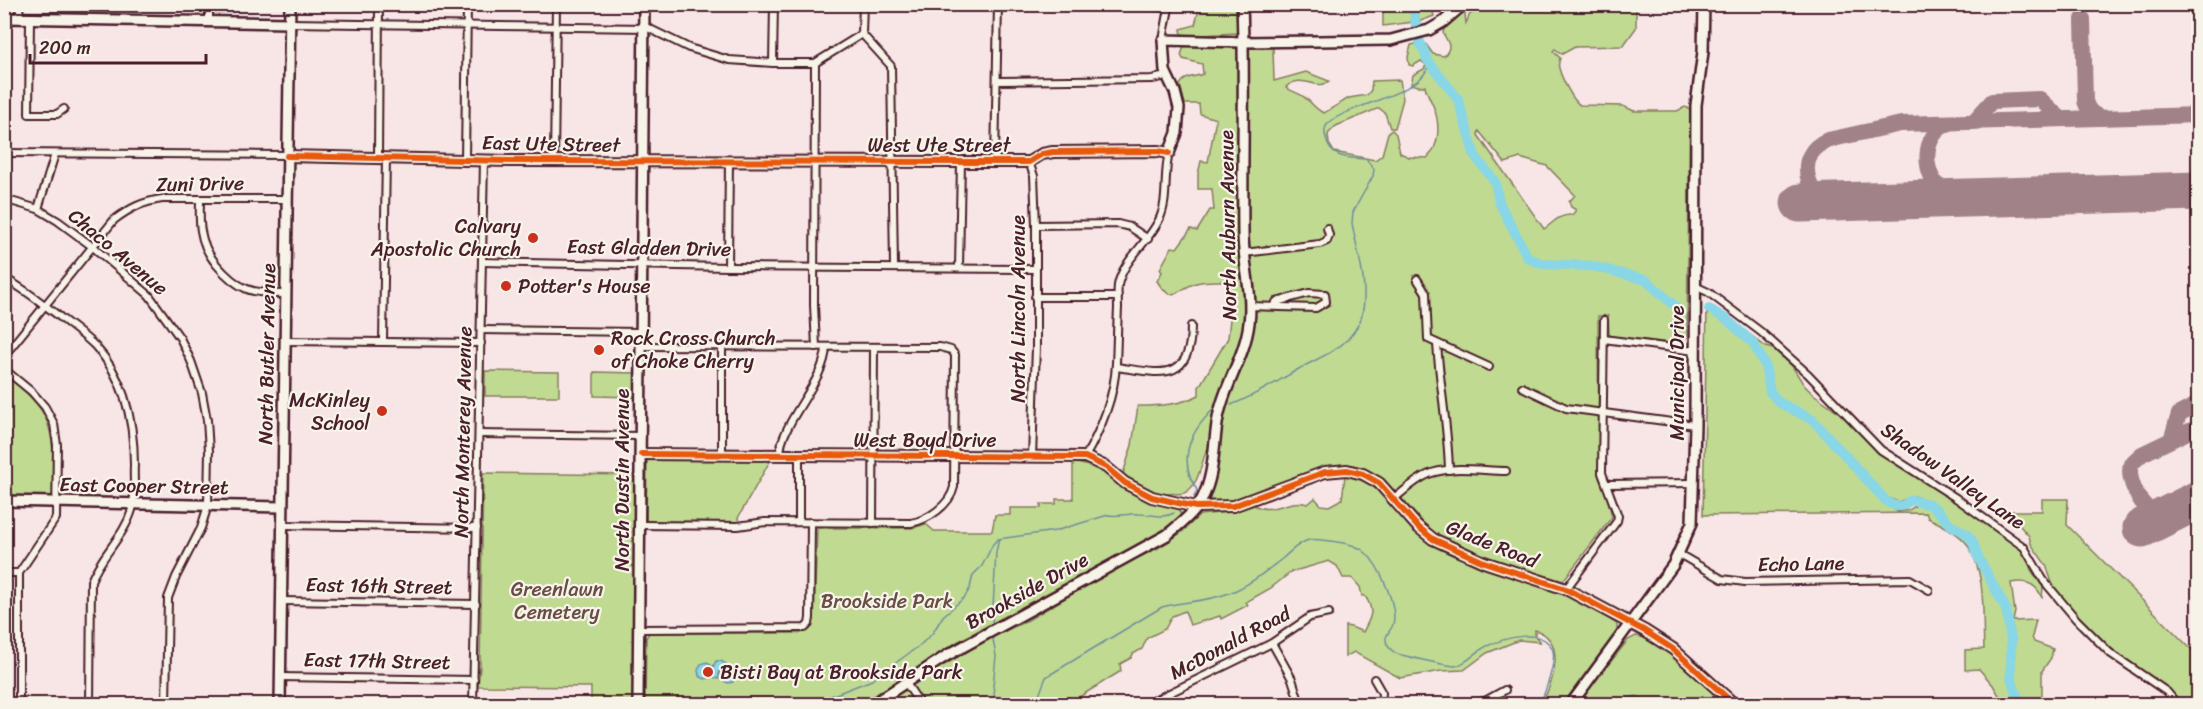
<svg xmlns="http://www.w3.org/2000/svg" width="2203" height="709" viewBox="0 0 2203 709" font-family="Sriracha,sans-serif">
<style>
.green{fill:#c0da91;stroke:#857c5e;stroke-width:1.5;fill-rule:evenodd}
.water{fill:#89d6e7;stroke:#708d9c;stroke-width:1.5}
.lines{fill:none;stroke-linecap:round;stroke-linejoin:round}
.stream{stroke:#708d9c;stroke-width:1.5}
.river{stroke:#89d6e7;stroke-width:10}
.taxiway{stroke:#a18289;stroke-width:16}
.runway{stroke:#a18289;stroke-width:39}
.street-casing{stroke:#4a1f2b;stroke-width:10}
.secondary-casing{stroke:#4a1f2b;stroke-width:14}
.street{stroke:#f7f3e8;stroke-width:6}
.secondary{stroke:#f7f3e8;stroke-width:9}
.cycleway-casing{stroke:#f7f3e8;stroke-width:10}
.cycleway{stroke:#e8590c;stroke-width:6}
.poi-dot{fill:#c8321e;stroke:#f7f3e8;stroke-width:2}
.labels{text-anchor:middle;dominant-baseline:central;stroke-width:4.5;stroke-linejoin:round;paint-order:stroke}
.street-label{font-size:20px;fill:#4a1f2b;stroke:#f7f3e8}
.poi-label{font-size:20px;fill:#4a1f2b;stroke:#f7f3e8;text-anchor:start}
.park-label{font-size:20px;fill:#684e44;stroke:#f7f3e8}
</style>
<rect width="100%" height="100%" fill="#f8e6e7"/>
<filter id="ink" filterUnits="userSpaceOnUse"><feTurbulence type="fractalNoise" baseFrequency=".0167" numOctaves="2"/><feDisplacementMap in="SourceGraphic" scale="12" xChannelSelector="R" yChannelSelector="G"/><feConvolveMatrix kernelMatrix="1 2 1 2 8 2 1 2 1" color-interpolation-filters="sRGB"/></filter>
<g filter="url(#ink)">
<!-- green -->
<g class="green">
<path d="M1200,5H1239L1238,33L1182,36L1181,29L1195,25Z"/>
<path d="M1383,5H1411L1413,22L1383,26Z"/>
<path d="M1416,5H1431L1434,16L1418,22Z"/>
<path d="M1496,5H1636V28L1623,46L1575,47L1562,54L1555,49L1553,51L1560,58C1559,61 1558,65 1559,68C1561,77 1573,101 1580,105L1623,106L1634,111H1677L1685,107L1690,109L1687,337L1679,344L1611,336L1609,333L1608,316H1598L1599,477L1608,499L1612,517L1563,581L1486,558L1436,534L1429,529C1411,511 1395,487 1373,473C1336,449 1281,485 1245,497C1235,501 1224,501 1213,502L1210,500L1222,413L1249,342L1246,245L1248,48H1273L1274,81L1306,72L1329,81C1318,92 1302,72 1286,87C1291,92 1298,92 1304,97C1312,102 1315,110 1324,113L1349,98L1367,95L1371,90L1372,81L1400,80L1403,99L1395,128H1390L1385,113L1379,108L1336,126L1328,134L1329,144L1334,152L1375,160L1382,155L1388,133L1392,130L1396,134L1400,153L1409,157L1427,158C1440,146 1440,124 1434,108C1431,100 1427,94 1425,86H1418L1411,84L1413,75L1424,69L1426,65L1421,61L1413,66L1409,65L1408,57L1411,45L1419,43L1435,75L1447,87L1456,100L1471,157L1492,182L1497,204L1525,258L1549,268L1591,267L1645,281L1674,307L1675,304L1654,286L1643,278L1589,264L1564,265L1544,263L1530,256L1508,214L1493,175L1476,150L1463,110L1455,89L1432,63L1421,41L1425,43L1433,54L1444,56C1453,46 1448,43 1443,33L1444,29L1467,7L1465,15L1466,23L1470,14ZM1479,131L1505,163L1520,158L1547,166L1575,195L1569,202L1571,207L1576,210L1572,215C1559,214 1553,223 1544,229L1478,135Z"/>
<path d="M1185,44H1239L1246,328L1210,449L1207,450C1201,462 1199,487 1184,493C1178,495 1172,492 1165,495L1142,487L1123,474L1132,445L1138,406C1159,406 1180,405 1199,395V387L1228,338L1230,319L1226,281C1216,281 1205,280 1196,283C1176,290 1172,305 1157,281L1162,272L1160,269L1172,247L1177,248L1191,229L1197,231L1210,210H1214L1212,189H1198V174L1201,161L1208,162L1216,119L1200,114L1199,104H1185L1180,85C1184,76 1195,77 1203,74L1202,64L1183,59L1181,55Z"/>
<path d="M1707,307H1714L1766,347L1773,349L1792,366L1804,385L1812,393L1844,416L1876,450L1956,501L2020,548L2026,556L2031,570L2043,587L2042,598C2037,584 2026,580 2011,583L2015,612L2013,621L2036,620L2032,637L2034,642L2053,649L2051,658L2042,671V700L2037,702L2032,700L2028,704H2022L2012,678V639L2007,608L1979,556L1974,542L1968,533L1953,525L1939,508L1924,499L1914,496L1898,502L1888,498L1857,468L1816,420L1780,400L1774,395L1772,390L1768,366L1749,335L1716,311L1709,308V310C1731,324 1754,338 1763,364C1767,374 1764,387 1770,396C1781,410 1800,411 1813,423C1839,446 1860,477 1884,503L1898,512L1909,510L1918,504L1926,505L1932,508L1952,527L1965,535L1972,542L1977,557L2005,610L2010,640V679L2018,704H2004L1993,685L1979,669L1965,670V650L1984,649C1982,615 1987,574 1967,544C1959,533 1941,524 1928,518L1926,513L1703,515Z"/>
<path d="M485,371L559,372V396H485Z"/>
<path d="M594,372L637,373L636,397L594,396Z"/>
<path d="M5,375C40,402 54,418 53,464C53,475 54,487 52,497L5,496Z"/>
<path d="M648,459H770V461L738,518L739,522L648,521L646,520L647,461Z"/>
<path d="M1073,462L1097,468L1142,498L1177,509L1181,513L1179,519L1145,542L957,642L864,704H645L646,638L649,633H801L810,629L814,618L817,528H912L926,524L934,531H992L995,515H1010V508H1041V504H1056V499H1073Z"/>
<path d="M483,473L635,475L633,704H591V687L478,686L480,667Z"/>
<path d="M1345,476C1386,481 1398,522 1429,542C1467,568 1515,574 1557,591C1577,599 1598,612 1617,624V631L1563,704H1541C1553,684 1568,640 1535,630V636L1540,642L1519,640L1487,653L1464,670L1441,671L1400,678L1354,652L1345,657V626L1351,627L1363,632C1371,617 1375,611 1365,596H1362L1360,587L1352,578H1343L1337,566L1329,561L1291,572L1271,588L1246,602L1248,605L1221,619L1220,616L1190,625L1185,611L1172,616L1165,629L1147,638L1142,649L1133,654L1131,658L1120,664L1121,671L1068,704H882L929,672L946,664L979,644L1028,620L1114,569L1158,548L1181,533L1200,515L1236,511L1254,505C1273,516 1289,497 1308,504L1315,498L1321,505L1329,506L1342,499Z"/>
<path d="M2042,499H2068L2067,525L2198,656V704H2181L2169,689L2119,656L2056,594L2046,565L2031,544L2029,536L2011,516L1996,511H2042Z"/>
<path d="M1636,636C1668,641 1703,683 1726,704H1577L1628,640Z"/>
</g>
<!-- water -->
<path class="water" d="M716,661H721L726,664L729,674L731,672L734,674L733,682L728,683L724,681L719,671V679L713,677L705,679L699,676L698,670L701,664L707,662L713,667Z"/>
<g class="lines">
<!-- stream -->
<g class="stream">
<path d="M1231,405C1255,396 1275,383 1297,370C1314,360 1334,353 1348,339C1354,332 1360,323 1362,315C1369,285 1357,252 1352,223L1353,212L1373,176L1374,169L1366,159C1349,158 1329,159 1326,138C1324,132 1324,126 1330,122C1350,104 1432,92 1428,61"/>
<path d="M1194,497L1197,490C1177,459 1189,432 1215,408"/>
<path d="M992,627L996,552L999,539"/>
<path d="M992,634L996,656L993,686L996,704"/>
<path d="M810,704L872,680L919,646L932,634L943,616L965,597L970,588L973,575L982,566L993,544L998,539L1055,531L1108,515C1119,517 1129,513 1139,514C1152,514 1163,519 1174,513"/>
<path d="M1038,704V698L1046,677L1162,607C1184,601 1207,602 1229,593C1249,586 1266,571 1283,558C1290,552 1299,542 1309,540C1317,538 1329,541 1337,542C1347,543 1358,545 1366,553C1379,565 1398,606 1393,624C1392,630 1385,634 1386,640C1386,647 1392,651 1397,654C1406,656 1449,667 1456,666C1468,663 1476,651 1487,646C1505,638 1545,626 1553,651C1556,662 1545,695 1539,704"/>
<path d="M1620,704L1630,698L1637,696L1649,704"/>
</g>
<!-- river -->
<g class="river">
<path d="M1413,4L1416,26"/>
<path d="M1420,42L1428,61L1458,99L1475,156L1495,182L1499,202L1528,258L1543,264L1592,266L1646,280L1675,306"/>
<path d="M1709,309L1726,319L1753,343L1765,365L1770,392L1780,403L1813,420L1886,501C1896,508 1902,508 1911,500L1929,504L1938,511L1951,525L1967,534L1973,542L1977,555L2006,609L2011,640V678L2020,704"/>
</g>
<!-- taxiway -->
<g class="taxiway">
<path d="M2083,19L2085,101C2088,111 2092,114 2102,118"/>
<path d="M1973,122L1992,101L2040,99L2061,119"/>
<path d="M1950,123C1920,133 1921,178 1946,193C1953,197 1961,197 1969,198"/>
<path d="M1841,202C1834,201 1824,202 1818,198C1813,194 1811,187 1809,181C1803,163 1810,147 1828,140L1901,124L2198,115"/>
<path d="M2171,440L2179,414L2198,404"/>
<path d="M2170,514C2163,514 2157,515 2151,511C2138,502 2127,479 2131,464L2142,454L2198,427"/>
</g>
<!-- runway -->
<g class="runway">
<path d="M1800,203L2198,191"/>
<path d="M2142,528L2198,500"/>
</g>
<defs>
<g id="street">
<path d="M19,4L20,18"/>
<path d="M1124,4L1169,8L1163,40"/>
<path d="M30,19L29,114H57L64,109"/>
<path d="M209,21V4"/>
<path d="M289,23L648,28L689,48L729,60L773,63H815L862,34"/>
<path d="M862,34L891,66L894,267"/>
<path d="M862,34L863,4"/>
<path d="M773,63L774,4"/>
<path d="M815,63L814,305L816,347"/>
<path d="M997,81L1152,79L1167,76"/>
<path d="M4,153L287,155"/>
<path d="M378,158L379,4"/>
<path d="M465,160L467,4"/>
<path d="M554,161L556,4"/>
<path d="M995,162L998,4"/>
<path d="M1029,162L1034,176L1036,225V348L1032,457"/>
<path d="M4,199L38,209L58,221L93,247L149,295L180,338L191,361L202,393L207,420L209,451L208,505L201,528L176,577L168,598L166,704"/>
<path d="M200,199C200,209 199,221 201,231C203,244 208,254 216,264C238,290 252,294 285,294"/>
<path d="M38,209L55,154"/>
<path d="M1036,225L1118,224L1130,227L1148,239"/>
<path d="M1244,253L1320,244L1327,241L1329,235L1327,228"/>
<path d="M482,262L728,267L1035,269"/>
<path d="M728,267L729,161"/>
<path d="M959,268L961,162"/>
<path d="M4,278C25,289 42,303 60,317C72,327 85,336 95,346C125,378 134,423 134,465C133,479 136,496 132,510C124,537 101,555 91,581L90,704"/>
<path d="M1417,279L1426,293L1428,339L1489,367"/>
<path d="M1695,286L1708,292L1761,332L1808,374L1881,450L1956,498L2024,547L2044,581L2076,619L2110,653L2167,692L2177,704"/>
<path d="M1035,297H1118"/>
<path d="M1250,306L1316,308L1326,302L1325,294L1309,293L1276,302L1275,306"/>
<path d="M481,330L641,332"/>
<path d="M1604,339L1695,351"/>
<path d="M284,341L481,343"/>
<path d="M383,341L386,158"/>
<path d="M1437,344C1440,386 1448,428 1449,470"/>
<path d="M641,346L940,347L951,350L955,355"/>
<path d="M722,347V454"/>
<path d="M4,356L114,220C130,208 142,202 162,199H287"/>
<path d="M1116,367C1160,373 1191,384 1191,326"/>
<path d="M4,369L32,392L45,407L54,424L57,445L56,518L19,573V704"/>
<path d="M1522,387L1566,408L1695,425"/>
<path d="M479,434L641,436"/>
<path d="M780,455C780,422 825,383 826,347"/>
<path d="M1085,457C1101,430 1115,395 1116,363C1117,345 1117,327 1118,308C1118,301 1117,293 1118,285C1123,260 1148,243 1159,220C1169,200 1163,175 1169,153"/>
<path d="M1607,484L1694,483"/>
<path d="M1394,499C1405,490 1415,480 1429,474C1451,465 1482,471 1506,471"/>
<path d="M799,522V456"/>
<path d="M873,523L874,347"/>
<path d="M282,525L477,528"/>
<path d="M640,525L738,526L765,522L911,523C928,520 950,505 954,487L955,355"/>
<path d="M1679,554L1722,579L1745,582L1910,579L1929,590"/>
<path d="M4,573H19"/>
<path d="M1566,589L1617,521L1618,516L1602,473L1604,320"/>
<path d="M281,601L476,604"/>
<path d="M640,629L805,628L809,624L810,618L811,522"/>
<path d="M1272,643L1292,679L1300,704"/>
<path d="M280,677L474,680"/>
<path d="M1374,679L1382,693L1381,704"/>
<path d="M906,683L920,704"/>
<path d="M473,704L484,160"/>
<path d="M1147,704L1272,643L1310,617L1329,613"/>
<path d="M1467,704L1485,701L1505,690"/>
</g>
<g id="secondary">
<path d="M4,18L289,23"/>
<path d="M287,156L509,161L961,162H1029L1042,154L1053,152L1158,151L1169,153L1177,133L1179,108L1175,92L1165,71L1163,40L1243,42L1391,40L1429,30L1443,22L1464,4"/>
<path d="M641,454L1085,457L1106,467L1125,483L1152,497L1196,507L1233,506L1325,472L1347,470L1363,474L1379,483L1417,526L1433,539L1484,562L1566,589L1645,631L1673,649L1734,704"/>
<path d="M4,501L282,507"/>
<path d="M280,704L290,4"/>
<path d="M638,704L644,4"/>
<path d="M873,704L946,656L1167,535C1180,524 1194,513 1202,499C1215,475 1213,444 1218,418C1224,385 1245,357 1249,323C1253,293 1243,263 1243,233C1242,156 1245,81 1242,4"/>
<path d="M1571,704L1673,565L1692,523L1695,425L1696,105L1703,52L1704,4"/>
</g>
</defs>
<!-- street casing -->
<use href="#street" class="street-casing"/>
<!-- secondary casing -->
<use href="#secondary" class="secondary-casing"/>
<!-- street -->
<use href="#street" class="street"/>
<!-- secondary -->
<use href="#secondary" class="secondary"/>
<defs>
<g id="cycleway">
<path d="M287,156L509,161L961,162H1029L1042,154L1053,152L1158,151L1169,153"/>
<path d="M641,454L1085,457L1106,467L1125,483L1152,497L1196,507L1233,506L1325,472L1347,470L1363,474L1379,483L1417,526L1433,539L1484,562L1566,589L1645,631L1673,649L1734,704"/>
</g>
</defs>
<!-- cycleway casing -->
<use href="#cycleway" class="cycleway-casing"/>
<!-- cycleway -->
<use href="#cycleway" class="cycleway"/>
</g>
</g>
<!-- markers -->
<g class="poi-dot">
<circle cx="533" cy="238" r="6"/>
<circle cx="506" cy="286" r="6"/>
<circle cx="599" cy="350" r="6"/>
<circle cx="382" cy="411" r="6"/>
<circle cx="708" cy="672" r="6"/>
</g>
<g class="labels">
<!-- street labels -->
<g class="street-label">
<text transform="translate(551 144) rotate(1)">East Ute Street</text>
<text x="939" y="145">West Ute Street</text>
<text transform="translate(200 184) rotate(-1)">Zuni Drive</text>
<text transform="translate(1228 225) rotate(-91)">North Auburn Avenue</text>
<text transform="translate(649 248) rotate(1)">East Gladden Drive</text>
<text transform="translate(118 252) rotate(40)">Chaco Avenue</text>
<text transform="translate(1018 309) rotate(-90)">North Lincoln Avenue</text>
<text transform="translate(267 354) rotate(-89)">North Butler Avenue</text>
<text transform="translate(1677 373) rotate(-90)">Municipal Drive</text>
<text transform="translate(463 432) rotate(-89)">North Monterey Avenue</text>
<text x="925" y="440">West Boyd Drive</text>
<text transform="translate(1953 476) rotate(35)">Shadow Valley Lane</text>
<text transform="translate(622 480) rotate(-90)">North Dustin Avenue</text>
<text transform="translate(144 486) rotate(1)">East Cooper Street</text>
<text transform="translate(1492 544) rotate(22)">Glade Road</text>
<text transform="translate(1801 564) rotate(-1)">Echo Lane</text>
<text transform="translate(379 586) rotate(1)">East 16th Street</text>
<text transform="translate(1027 591) rotate(-29)">Brookside Drive</text>
<text transform="translate(1230 643) rotate(-28)">McDonald Road</text>
<text transform="translate(377 661) rotate(1)">East 17th Street</text>
</g>
<!-- poi labels -->
<g class="poi-label">
<text x="521" y="226" text-anchor="end">Calvary<tspan x="521" dy="23">Apostolic Church</tspan></text>
<text x="518" y="286">Potter's House</text>
<text x="611" y="338">Rock Cross Church<tspan x="611" dy="23">of Choke Cherry</tspan></text>
<text x="370" y="400" text-anchor="end">McKinley<tspan x="370" dy="23">School</tspan></text>
<text x="720" y="672">Bisti Bay at Brookside Park</text>
</g>
<!-- park labels -->
<g class="park-label">
<text x="557" y="589">Greenlawn<tspan x="557" dy="23">Cemetery</tspan></text>
<text x="887" y="601">Brookside Park</text>
</g>
</g>
<!-- margin -->
<rect width="2203" height="709" fill="none" stroke="#f7f3e8" stroke-width="24"/>
<rect x="12" y="12" width="2179" height="685" fill="none" stroke="#4a1f2b" stroke-width="2" filter="url(#ink)"/>
<!-- scale -->
<path d="M30 54v9h176v-9" fill="none" stroke="#4a1f2b" stroke-width="3"/>
<text x="39" y="54" font-size="18" fill="#4a1f2b" stroke="#f7f3e8" stroke-width="4.5" paint-order="stroke">200 m</text>
</svg>
